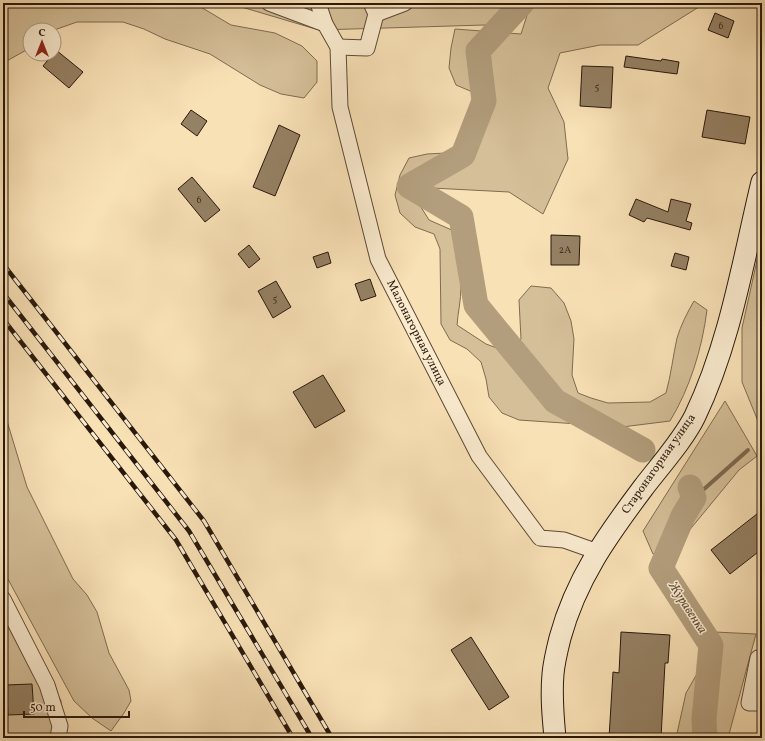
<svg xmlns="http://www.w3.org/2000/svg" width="765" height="741" viewBox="0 0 765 741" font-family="Vollkorn,serif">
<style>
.green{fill:#d5bf99;stroke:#7e6c52}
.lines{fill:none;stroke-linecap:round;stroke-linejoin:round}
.stream{stroke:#7b684f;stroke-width:4}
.river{stroke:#b29d7c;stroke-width:25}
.building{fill:#958164;stroke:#28180c}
.street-casing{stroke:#5c4a36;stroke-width:17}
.secondary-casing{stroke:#28180c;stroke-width:23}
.street{stroke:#fbecd0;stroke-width:15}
.secondary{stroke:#fbecd0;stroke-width:21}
.rail-casing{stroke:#28180c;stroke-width:4.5}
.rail{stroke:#fbecd0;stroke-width:3;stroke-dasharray:9;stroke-linecap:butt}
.labels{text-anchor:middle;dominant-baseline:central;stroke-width:3;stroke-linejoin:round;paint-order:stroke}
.number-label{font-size:10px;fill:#433222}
.street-label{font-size:12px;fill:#28180c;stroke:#fbecd0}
.water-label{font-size:13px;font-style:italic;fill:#5f4d39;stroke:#fbecd0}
</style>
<rect width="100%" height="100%" fill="#f9e1b6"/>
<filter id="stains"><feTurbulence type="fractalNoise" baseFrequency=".005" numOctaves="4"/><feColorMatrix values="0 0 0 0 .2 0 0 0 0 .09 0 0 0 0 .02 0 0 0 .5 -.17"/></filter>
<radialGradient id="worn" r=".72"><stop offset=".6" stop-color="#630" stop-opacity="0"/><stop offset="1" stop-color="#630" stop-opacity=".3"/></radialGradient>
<!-- green -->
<g class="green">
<path d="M3,3H194L231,25L275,33L302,46L317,61V82L304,98L281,94L260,85L210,54L165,39L144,29L123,22H77L57,29L54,31V30H30V48L3,63Z"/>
<path d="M228,3H525L518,24L319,30Z"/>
<path d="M531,3H708L702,5L638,45H600L560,53L548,88L564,122L568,159L543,214L509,192L432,188L416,199L429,220L454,231C458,249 463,268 461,287C461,300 458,312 457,325L486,344L508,352L521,339L519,300L531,286L551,288L564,303L571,321L574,339L572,375L578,393L591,398L608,403L650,402L666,393C671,375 673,356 677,338C681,325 687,313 694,301L707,310C702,349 690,388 670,421L622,427L519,420L502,413L489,397L486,379L481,362L467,349L450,340L441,324L440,249L434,234L415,227L400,213L395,195L400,175L409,158L427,154L446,153L463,143L477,130L483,111L475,93L456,85L449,68L451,48L455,29L521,34Z"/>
<path d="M762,238V431L742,382V328Z"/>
<path d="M725,401L757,456L739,470L678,544L653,554L643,531Z"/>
<path d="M3,415L7,421L27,487L73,579L87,595L97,612L109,653L129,690L131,701L124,713L111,731L92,718L74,701L3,570Z"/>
<path d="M3,586L61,701V738H3Z"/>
<path d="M715,632L756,634L728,738H676L686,693L702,665Z"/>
</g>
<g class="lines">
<!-- stream -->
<path class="stream" d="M694,498L748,450"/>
<!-- river -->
<g class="river">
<path d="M522,3L478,51L484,101L463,155L409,186L461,217L476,305L555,401L643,450"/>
<path d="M690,487L694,498L683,516L661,568L711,645L704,719L705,738"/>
</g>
</g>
<!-- building -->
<g class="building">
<path d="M715,13L734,21L728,38L708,30Z"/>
<path d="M56,50L83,72L69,88L43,66Z"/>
<path d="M626,56L661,61L662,59L679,62L677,74L624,67Z"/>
<path d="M582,66L613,67L611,108L580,106Z"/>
<path d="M191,110L207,121L197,136L181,124Z"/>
<path d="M707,110L750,117L745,144L702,137Z"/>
<path d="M279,125L300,135L275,196L253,187Z"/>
<path d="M192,177L220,210L205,222L178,189Z"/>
<path d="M636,199L668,212L671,199L691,204L686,221L692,223L690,230L647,218L644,222L629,215Z"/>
<path d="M551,235L580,236L579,265H551Z"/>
<path d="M249,245L260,259L249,268L238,254Z"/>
<path d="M328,252L331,263L317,268L313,257Z"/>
<path d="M675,253L689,257L686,270L671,266Z"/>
<path d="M370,279L376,296L361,301L355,284Z"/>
<path d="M276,281L291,307L273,318L258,291Z"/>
<path d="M323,375L345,411L315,428L293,392Z"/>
<path d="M762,510V549L730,574L711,550Z"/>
<path d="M621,632L670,635L668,663H665L661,738H609L613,672L619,673Z"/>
<path d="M471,637L509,697L489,710L451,650Z"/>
<path d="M32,684L34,714L8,715L6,685Z"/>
</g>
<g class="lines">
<defs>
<g id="street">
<path d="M269,3L325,24L338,47L340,107L378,259L479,456L540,538L564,540L598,552"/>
<path d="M318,3L325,24"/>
<path d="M376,14L405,3"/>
<path d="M338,47L367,48L376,14L371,3"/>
<path d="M3,599L47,685L60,726L58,738"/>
<path d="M758,658L749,703H762"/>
</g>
<path id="secondary" d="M555,738C553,717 551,696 553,674C554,662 557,650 560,638C576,579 607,536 643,488C659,467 684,439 695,416C730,343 743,261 762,182"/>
</defs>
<!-- street casing -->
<use href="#street" class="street-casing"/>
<!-- secondary casing -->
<use href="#secondary" class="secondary-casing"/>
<!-- street -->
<use href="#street" class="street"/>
<!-- secondary -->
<use href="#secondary" class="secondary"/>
<defs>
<g id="rail">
<path d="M3,264L204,521L332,738"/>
<path d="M3,293L189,531L312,738"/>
<path d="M3,319L176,540L293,738"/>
</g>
</defs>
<!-- rail casing -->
<use href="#rail" class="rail-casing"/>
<!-- rail -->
<use href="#rail" class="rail"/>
</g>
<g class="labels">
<!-- number labels -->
<g class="number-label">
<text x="721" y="26">6</text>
<text x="597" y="87">5</text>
<text x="199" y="200">6</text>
<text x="565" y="250">2А</text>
<text x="275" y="299">5</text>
</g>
<!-- street labels -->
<g class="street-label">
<text transform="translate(416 333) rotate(63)">Малонагорная улица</text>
<text transform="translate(659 464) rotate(-55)">Старонагорная улица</text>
</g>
<!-- water labels -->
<g class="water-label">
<text transform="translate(687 608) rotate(57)">Журавенка</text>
</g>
</g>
<!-- margin -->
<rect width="765" height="741" fill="none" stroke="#f9e1b6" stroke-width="16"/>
<rect x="4" y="4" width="757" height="733" fill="none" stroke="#28180c" stroke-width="2"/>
<rect x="8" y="8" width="749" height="725" fill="none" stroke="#28180c"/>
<!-- north arrow -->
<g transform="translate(42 42)"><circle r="19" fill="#fbecd0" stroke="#a79782"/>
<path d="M0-3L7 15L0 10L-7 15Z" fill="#8f2418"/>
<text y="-6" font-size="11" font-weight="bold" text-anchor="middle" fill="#28180c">С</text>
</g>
<!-- scale -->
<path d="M24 711v6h105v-6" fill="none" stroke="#28180c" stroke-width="2"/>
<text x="30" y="711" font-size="12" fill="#28180c" stroke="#fbecd0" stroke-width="3" paint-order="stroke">50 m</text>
<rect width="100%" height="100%" filter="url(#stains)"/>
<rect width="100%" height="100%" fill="url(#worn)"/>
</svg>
